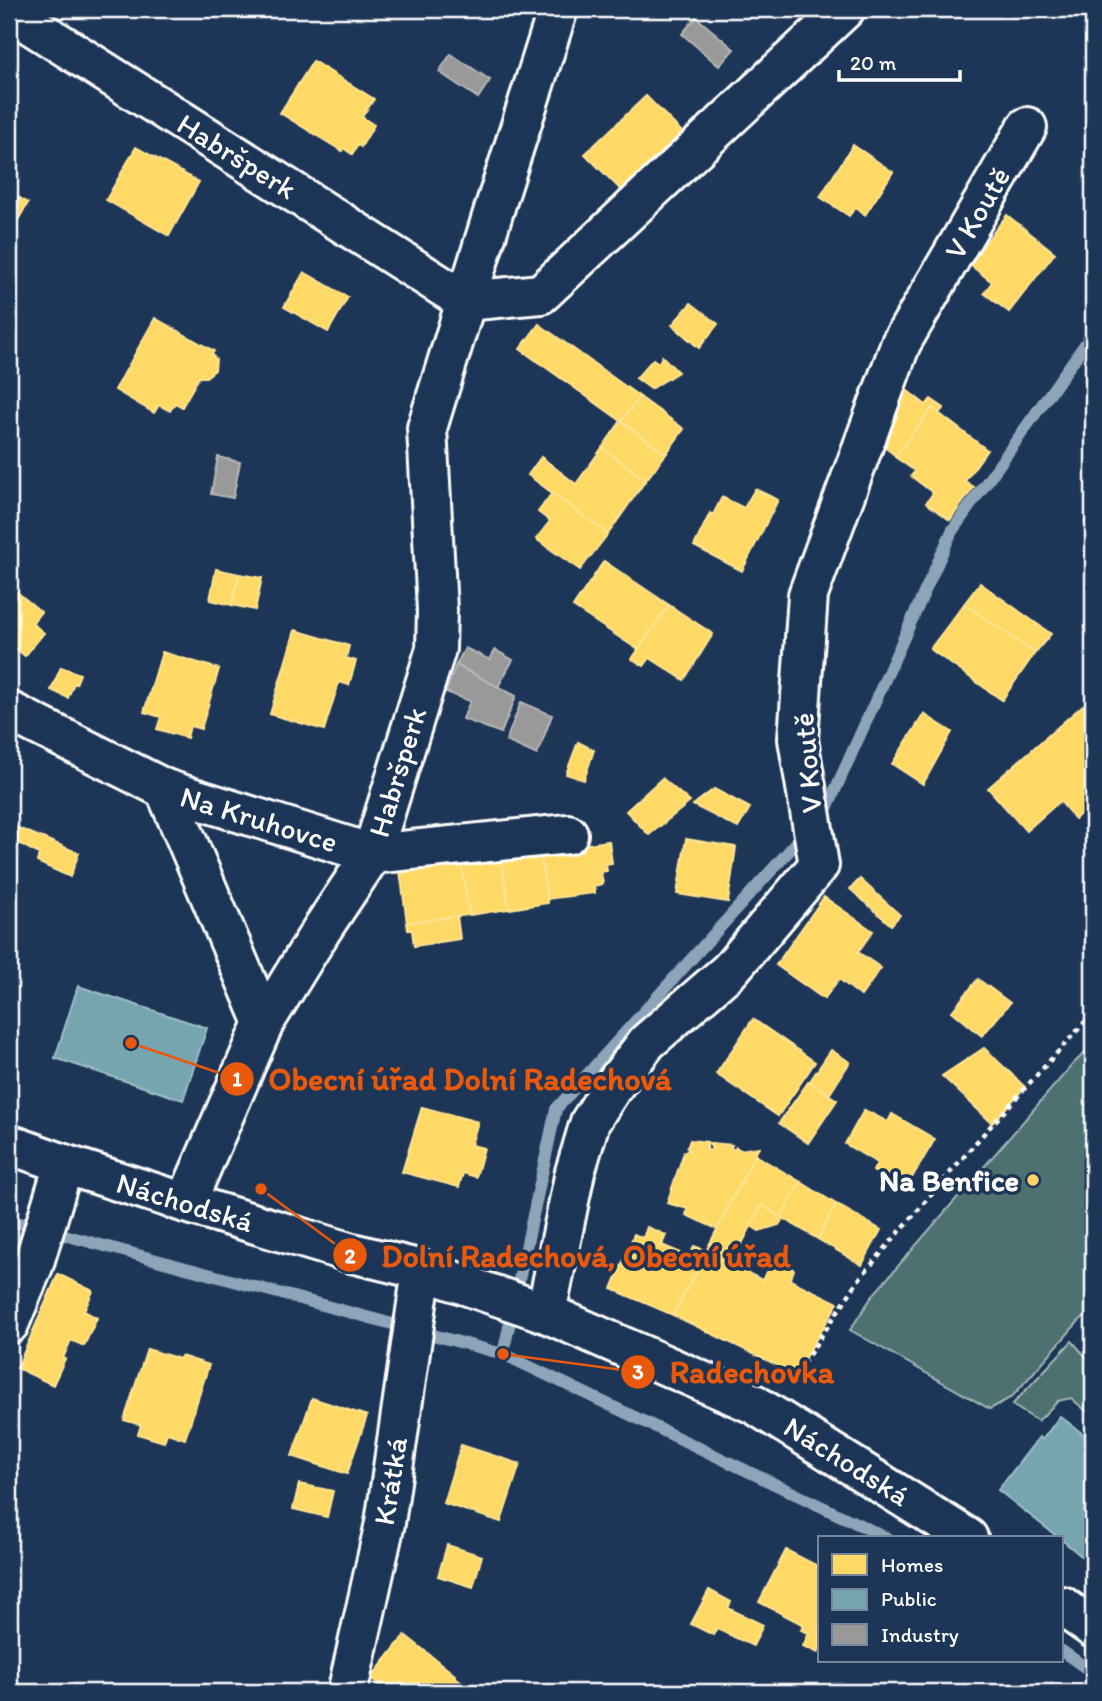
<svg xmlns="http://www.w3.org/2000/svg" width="1102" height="1701" viewBox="0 0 1102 1701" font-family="Itim,sans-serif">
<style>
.green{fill:#4d6f70;stroke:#a6b7b8;stroke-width:2}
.homes{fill:#ffd966;stroke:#ffe494;stroke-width:2}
.public{fill:#76a5af;stroke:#9fc0c7;stroke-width:2}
.industry{fill:#999;stroke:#b8b8b8;stroke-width:2}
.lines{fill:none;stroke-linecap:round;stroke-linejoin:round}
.stream{stroke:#8ea4b8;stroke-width:12}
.minor-casing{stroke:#fff;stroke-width:44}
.major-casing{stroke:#fff;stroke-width:44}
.path{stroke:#fff;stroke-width:4.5;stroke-dasharray:5 5;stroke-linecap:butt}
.minor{stroke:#1d3557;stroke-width:38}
.major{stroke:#1d3557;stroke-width:38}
.poi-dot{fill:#ffd166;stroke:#1d3557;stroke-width:2.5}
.labels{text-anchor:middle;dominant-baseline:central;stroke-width:7;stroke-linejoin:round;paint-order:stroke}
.street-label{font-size:30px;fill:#fff;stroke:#1d3557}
.poi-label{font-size:30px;font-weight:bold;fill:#fff;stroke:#1d3557;text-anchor:end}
.leader{fill:none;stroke:#e8590c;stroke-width:2.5}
.callout-dot{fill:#e8590c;stroke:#1d3557;stroke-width:2.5}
.mark-label{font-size:21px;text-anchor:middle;font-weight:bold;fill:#fff}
.callout-label{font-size:32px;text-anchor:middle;font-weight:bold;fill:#e8590c;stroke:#1d3557;stroke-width:7;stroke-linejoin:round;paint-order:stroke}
</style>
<rect width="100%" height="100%" fill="#1d3557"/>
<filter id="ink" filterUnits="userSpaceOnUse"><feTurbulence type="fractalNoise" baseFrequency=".0143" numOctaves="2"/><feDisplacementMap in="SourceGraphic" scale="14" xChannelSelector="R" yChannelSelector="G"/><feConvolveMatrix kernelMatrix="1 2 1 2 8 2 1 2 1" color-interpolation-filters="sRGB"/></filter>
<g filter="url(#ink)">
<!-- green -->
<g class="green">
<path d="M1093,1045V1309L1078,1322L1012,1397L990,1409L850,1330L873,1295L1073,1064Z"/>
<path d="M1072,1341L1093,1365V1417L1071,1398L1058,1401L1038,1421L1012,1405Z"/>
</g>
<!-- homes -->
<g class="homes">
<path d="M313,61L374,99L362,117L374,125L361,147L358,145L352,154L343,148L342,151L280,113Z"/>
<path d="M646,96L683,133L623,192L585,154Z"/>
<path d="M853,145L893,172L865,215L855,208L849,216L820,197Z"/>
<path d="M136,147L199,182L169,236L106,200Z"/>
<path d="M9,191L28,203L9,235Z"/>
<path d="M1007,215L1055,253L1009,312L984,293L992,282L969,264Z"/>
<path d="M304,272L348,297L328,332L284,307Z"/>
<path d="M691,303L718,324L699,348L672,325Z"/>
<path d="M155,318L214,351L212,354L216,359L215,370L206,377H199L182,407L175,403L170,411L159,405L154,413L115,390Z"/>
<path d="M539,324L640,397L621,421L520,349Z"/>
<path d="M662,356L678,372L651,389L636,378L653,359L659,363Z"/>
<path d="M904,388L926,405L931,399L944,408L939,413L932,408L896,456L883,446Z"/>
<path d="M640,397L684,429L666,454L621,421Z"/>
<path d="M932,408L987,450L965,481L974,487L950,520L926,503L933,493L911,476L915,471L895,457Z"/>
<path d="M621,421L666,454L646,480L602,448Z"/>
<path d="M602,448L646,480L608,534L528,475L541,457L576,484Z"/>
<path d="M755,489L778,500L742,571L694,546L710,513L713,515L722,497L744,508Z"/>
<path d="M552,493L608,534L580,570L536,539L550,521L538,512Z"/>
<path d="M1093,511V528L1085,522Z"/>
<path d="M604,561L669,605L639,650L573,607Z"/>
<path d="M216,569L239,574L232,605L210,600Z"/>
<path d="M239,574L262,578L255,610L232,605Z"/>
<path d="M980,583L1051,634L1035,653L964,604Z"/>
<path d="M11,587L41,612L32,623L44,633L25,656L9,643V589Z"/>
<path d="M964,604L1035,653L1002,700L930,649Z"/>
<path d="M669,605L713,634L684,680L650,658L644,666L632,659Z"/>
<path d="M295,630L349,646L346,658L356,661L349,685L339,682L324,730L270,714Z"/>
<path d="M162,652L219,669L201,729L190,726L187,738L157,729L161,717L144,712Z"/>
<path d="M61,667L80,674L76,684L74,683L68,698L51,690Z"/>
<path d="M1083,705L1093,717V772L1084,780L1093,791V802L1075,819L1060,801L1026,831L988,788Z"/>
<path d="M924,714L952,732L923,784L892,764Z"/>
<path d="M578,742L594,750L584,780L566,774Z"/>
<path d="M662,778L690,802L649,835L626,811Z"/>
<path d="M714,789L750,808L738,828L693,805Z"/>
<path d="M11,825L79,853L70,877L37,862L39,854L9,838V829Z"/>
<path d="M686,839L736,847L728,902L677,894Z"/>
<path d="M609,841L612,863L606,864L607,871L601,872L603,884L594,886L595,893L547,899L540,851Z"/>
<path d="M540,851L548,903L509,909L501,857Z"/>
<path d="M501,857L509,909L469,915L461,862Z"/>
<path d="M461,862L469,915L407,923L400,871Z"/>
<path d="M860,879L900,915L891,925L850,889Z"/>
<path d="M824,897L873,931L858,952L881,968L861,996L839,979L824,999L776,965Z"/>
<path d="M457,916L460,939L414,946L412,930H408L407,923Z"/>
<path d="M978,979L1010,1003L982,1036L952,1011Z"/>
<path d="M753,1019L815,1062L778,1116L716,1074Z"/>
<path d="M984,1048L1025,1087L992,1123L942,1076Z"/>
<path d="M831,1050L850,1062L829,1095L810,1081Z"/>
<path d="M809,1081L837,1100L808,1143L779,1123Z"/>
<path d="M422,1107L478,1122L471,1145L484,1148L476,1177L463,1173L459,1187L402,1172Z"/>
<path d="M864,1110L888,1122L892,1114L935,1139L910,1181L896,1173L891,1181L873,1171L877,1163L845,1144Z"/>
<path d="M690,1140L707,1142V1149L709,1151L712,1149L709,1143L732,1145L731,1148L734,1150L736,1147L740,1150L759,1147L717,1229L686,1215L688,1209L667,1203L684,1152L688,1151L687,1147Z"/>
<path d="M755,1155L801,1182L781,1217L762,1205L731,1265L706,1251Z"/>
<path d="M801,1182L836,1204L818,1239L781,1217Z"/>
<path d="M836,1204L881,1230L862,1265L818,1239Z"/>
<path d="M762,1205L783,1219L779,1225L759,1231L751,1226Z"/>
<path d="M647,1227L666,1235L662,1245L690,1257L694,1246L708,1251L673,1315L612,1289L634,1234L643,1238Z"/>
<path d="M707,1253L762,1280L776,1258L794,1270L790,1280L838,1303L795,1374L673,1315Z"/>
<path d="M58,1274L93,1291L84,1311L97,1318L84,1346L71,1340L63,1358L65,1359L53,1385L17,1368Z"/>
<path d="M147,1349L180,1359L181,1356L209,1365L185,1439L167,1433L164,1442L138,1434L141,1425L124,1420Z"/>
<path d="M312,1398L367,1416L347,1474L292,1456Z"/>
<path d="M461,1445L520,1464L501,1522L443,1503Z"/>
<path d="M299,1484L333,1491L327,1517L293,1509Z"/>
<path d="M447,1545L482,1556L473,1587L438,1576Z"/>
<path d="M786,1550L820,1567V1649L818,1653L803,1646L809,1633L801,1630L804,1625L759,1602Z"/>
<path d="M709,1590L731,1602L728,1608L763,1625L753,1646L717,1629L713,1635L691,1624Z"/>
<path d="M405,1635L455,1675L454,1676L476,1692H388L371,1678Z"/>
<path d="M487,1685L497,1692H482Z"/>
</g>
<!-- public -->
<g class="public">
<path d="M78,986L207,1028L183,1100L55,1058Z"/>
<path d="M1060,1416L1093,1442V1561L1091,1564L1062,1540V1538H1059L998,1490L1039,1437L1042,1440Z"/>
</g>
<!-- industry -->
<g class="industry">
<path d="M696,17L734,49L719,66L682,34Z"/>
<path d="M451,54L490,80L478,98L439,72Z"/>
<path d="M218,457L240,462L233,498L211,494Z"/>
<path d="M465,648L490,660L495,650L513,660L498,687L456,665Z"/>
<path d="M456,665L516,696L501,733L463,719L470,701L446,692Z"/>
<path d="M521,702L552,715L537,755L506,741Z"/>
</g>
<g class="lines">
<!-- stream -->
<g class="stream">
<path d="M819,817L827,808L952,531L1093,333"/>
<path d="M9,1220L503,1354L887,1538"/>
<path d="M503,1354L556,1109L807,831"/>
<path d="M1062,1651L1093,1673"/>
</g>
<defs>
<g id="minor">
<path d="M9,11L465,301L541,294L845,9"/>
<path d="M9,711L165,789L372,854L568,834"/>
<path d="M165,789L264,1023"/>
<path d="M186,1203L264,1023L322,929L372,854L436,649L437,610L427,428L494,210L558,9"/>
<path d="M546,1313L575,1172L590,1122L611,1089L647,1042L730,970L819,865L798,739L808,595L901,343L1027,127"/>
<path d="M9,1324L33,1266L64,1164"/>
<path d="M348,1689L385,1523L422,1270"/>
</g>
<g id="major">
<path d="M9,1144L64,1164L186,1203L352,1253L422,1270L546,1313L754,1404L968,1538"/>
<path d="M1062,1606L1093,1628"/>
</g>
</defs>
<!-- minor casing -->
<use href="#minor" class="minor-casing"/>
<!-- major casing -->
<use href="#major" class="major-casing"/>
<!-- path -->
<path class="path" d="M792,1380L860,1278L979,1139L1093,1013"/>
<!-- minor -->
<use href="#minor" class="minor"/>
<!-- major -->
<use href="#major" class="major"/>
</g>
</g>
<!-- markers -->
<circle class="poi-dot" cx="1033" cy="1180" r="7"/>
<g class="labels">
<!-- street labels -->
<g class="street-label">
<text transform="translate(237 156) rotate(32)">Habršperk</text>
<text transform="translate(977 213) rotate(-60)">V Koutě</text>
<text transform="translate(807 763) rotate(-95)">V Koutě</text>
<text transform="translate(397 772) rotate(-73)">Habršperk</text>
<text transform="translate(259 819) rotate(17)">Na Kruhovce</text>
<text transform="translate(185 1202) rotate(17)">Náchodská</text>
<text transform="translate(847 1461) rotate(32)">Náchodská</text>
<text transform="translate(390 1481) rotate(-81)">Krátká</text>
</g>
<!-- poi labels -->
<g class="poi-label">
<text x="1019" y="1180">Na Benfice</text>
</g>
</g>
<!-- callouts -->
<path class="leader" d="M131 1043L237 1079M261 1189L350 1255M503 1354L638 1372"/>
<g class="callout-dot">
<circle cx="131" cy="1043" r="7"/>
<circle cx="261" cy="1189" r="7"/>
<circle cx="503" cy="1354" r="7"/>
<circle cx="237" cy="1079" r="18"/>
<circle cx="350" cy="1255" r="18"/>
<circle cx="638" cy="1372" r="18"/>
</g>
<g class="mark-label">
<text x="237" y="1086">1</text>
<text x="350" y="1263">2</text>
<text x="638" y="1379">3</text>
</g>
<g class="callout-label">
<text x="470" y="1090">Obecní úřad Dolní Radechová</text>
<text x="586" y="1267">Dolní Radechová, Obecní úřad</text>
<text x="752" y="1383">Radechovka</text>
</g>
<!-- margin -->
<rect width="1102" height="1701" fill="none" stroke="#1d3557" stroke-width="35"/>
<rect x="18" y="18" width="1067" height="1666" fill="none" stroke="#fff" stroke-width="2.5" filter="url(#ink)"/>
<!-- legend -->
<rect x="818" y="1536" width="245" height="126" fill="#1d3557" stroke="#77869a" stroke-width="2"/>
<rect x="832" y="1554" width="35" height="21" fill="#ffd966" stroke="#77869a" stroke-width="2"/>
<text x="881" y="1572" font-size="21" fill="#ffffff">Homes</text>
<rect x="832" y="1589" width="35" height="21" fill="#76a5af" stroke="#77869a" stroke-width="2"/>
<text x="881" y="1606" font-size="21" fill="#ffffff">Public</text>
<rect x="832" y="1624" width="35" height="21" fill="#999999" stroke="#77869a" stroke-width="2"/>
<text x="881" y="1642" font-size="21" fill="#ffffff">Industry</text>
<!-- scale -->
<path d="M839 70v10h121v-10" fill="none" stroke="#ffffff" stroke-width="3.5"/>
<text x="850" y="70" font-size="21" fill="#ffffff" stroke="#1d3557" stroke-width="5" paint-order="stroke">20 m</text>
</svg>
